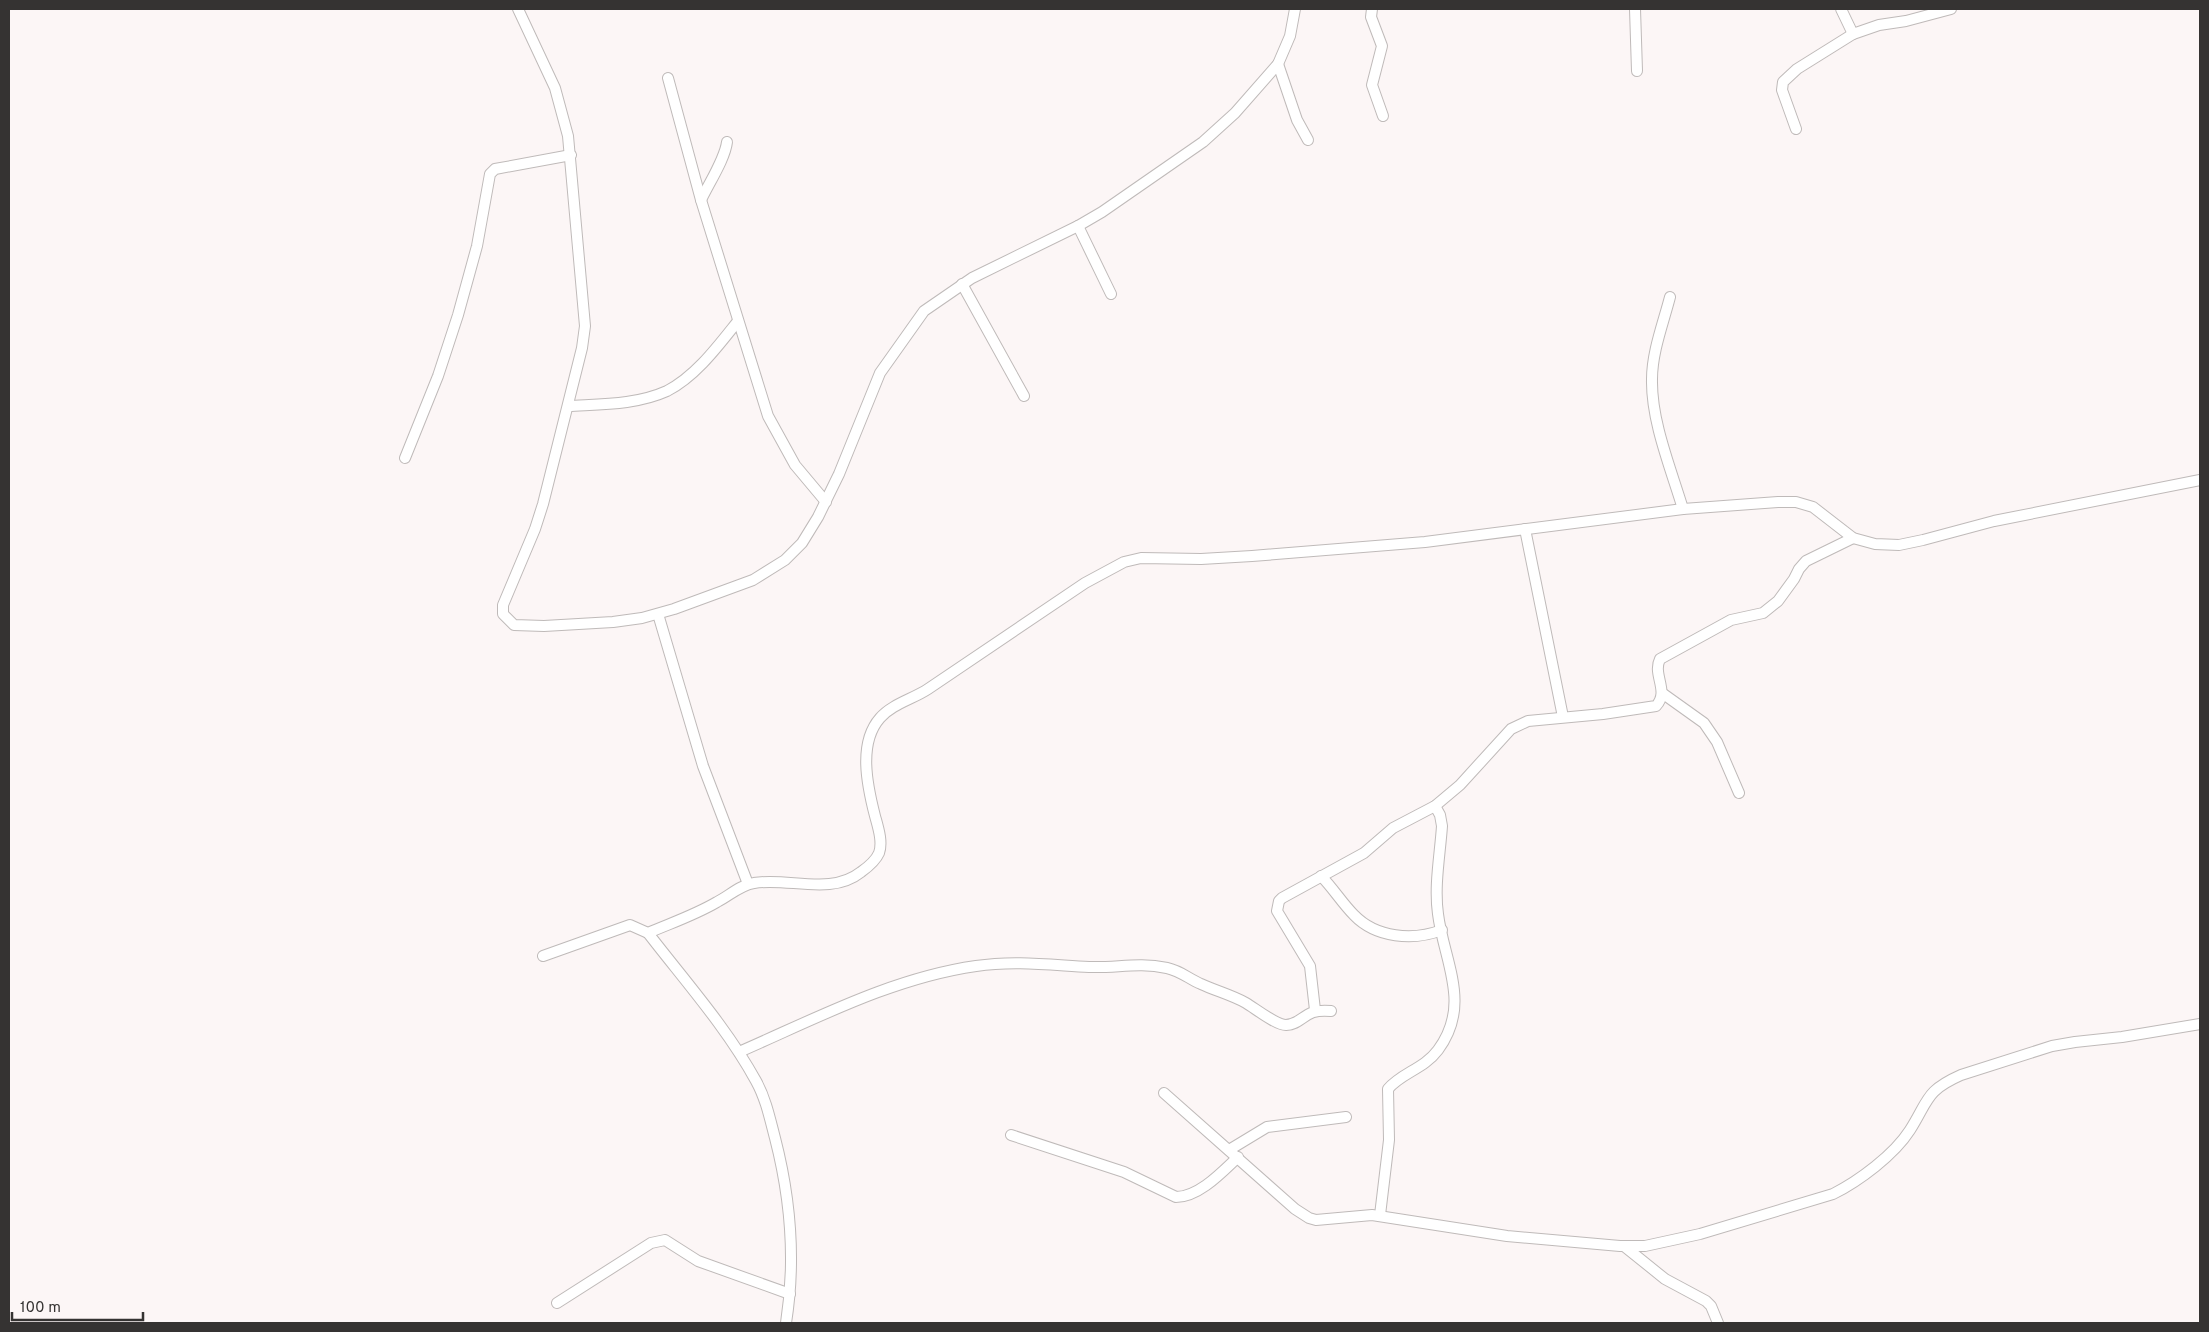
<svg xmlns="http://www.w3.org/2000/svg" width="2209" height="1332" viewBox="0 0 2209 1332" font-family="Overpass,sans-serif">
<style>
.lines{fill:none;stroke-linecap:round;stroke-linejoin:round}
.minor-casing{stroke:#bfbab9;stroke-width:12}
.minor{stroke:#fff;stroke-width:10}
</style>
<rect width="100%" height="100%" fill="#fcf6f6"/>
<g class="lines">
<defs>
<g id="minor">
<path d="M518,9L555,88L568,136L585,326L582,348L543,504L535,529L503,605V614L514,625L544,626L613,622L642,618L674,609L753,580L785,560L802,543L818,517L839,474L880,373L924,311L972,278L1078,226L1102,212L1203,142L1235,113L1278,64L1290,36L1295,9"/>
<path d="M1372,9L1371,17L1382,46L1372,85L1383,116"/>
<path d="M1635,9L1637,71"/>
<path d="M1841,9L1853,34"/>
<path d="M1278,64L1297,120L1308,140"/>
<path d="M668,78L701,200L768,416L795,465L826,502"/>
<path d="M1796,129L1782,90L1783,82L1797,69L1853,34L1879,25L1906,21L1951,9"/>
<path d="M701,200C709,183 725,159 727,142"/>
<path d="M1078,226L1111,294"/>
<path d="M962,284L1024,396"/>
<path d="M1670,297C1663,324 1652,352 1652,379C1651,421 1671,469 1683,509"/>
<path d="M568,406C601,404 636,405 667,391C696,376 718,346 738,321"/>
<path d="M405,458L438,376L458,315L477,246L490,174L495,169L571,155"/>
<path d="M1525,529L1563,717"/>
<path d="M658,614L703,766L748,884"/>
<path d="M1662,693L1704,723L1717,742L1739,793"/>
<path d="M1321,876C1333,888 1342,903 1354,915C1376,938 1413,941 1442,930"/>
<path d="M648,933C671,923 695,915 717,902C729,896 740,885 754,883C788,877 831,896 861,872C868,867 876,860 879,853C883,842 878,827 875,816C867,785 858,743 880,718C892,704 913,699 928,689L1085,583L1124,562L1141,558L1201,559L1252,556L1425,542L1683,509L1778,502H1796L1813,507L1853,538L1875,544L1899,545L1923,540L1994,521L2200,480"/>
<path d="M543,956L630,925L648,933C685,981 727,1028 756,1081C766,1099 770,1119 775,1138C791,1200 796,1260 786,1323"/>
<path d="M1315,1010L1310,966L1277,911L1279,901L1282,898L1364,853L1393,828L1435,806L1460,785L1511,729L1528,721L1603,714L1656,706C1670,691 1652,675 1660,659L1731,620L1763,613L1778,601L1794,579L1799,569L1806,561L1853,538"/>
<path d="M739,1052C815,1019 892,978 976,966C1014,960 1051,965 1089,967C1118,968 1138,962 1167,968C1181,971 1189,979 1201,984C1216,991 1232,995 1246,1003C1256,1009 1276,1025 1286,1025C1304,1024 1303,1008 1331,1011"/>
<path d="M1164,1093L1295,1209L1309,1218L1316,1220L1372,1215L1507,1236L1620,1246H1645L1700,1234L1833,1194C1859,1181 1894,1155 1910,1130C1929,1100 1925,1091 1961,1075L2052,1046L2075,1042L2122,1037L2200,1024"/>
<path d="M1011,1135L1124,1172L1176,1197C1199,1197 1222,1172 1238,1157"/>
<path d="M1229,1150L1267,1127L1346,1117"/>
<path d="M1380,1215L1389,1140L1388,1089C1401,1073 1424,1069 1438,1050C1472,1004 1444,962 1438,914C1434,886 1440,855 1442,826L1440,815L1435,806"/>
<path d="M1624,1246L1665,1279L1706,1301L1711,1306L1718,1323"/>
<path d="M557,1303L651,1243L665,1240L698,1261L790,1294"/>
</g>
</defs>
<!-- minor casing -->
<use href="#minor" class="minor-casing"/>
<!-- minor -->
<use href="#minor" class="minor"/>
</g>
<!-- border -->
<rect width="2209" height="1332" fill="none" stroke="#353332" stroke-width="20"/>
<!-- scale -->
<path d="M12 1312v8h131v-8" fill="none" stroke="#353332" stroke-width="2.5"/>
<text x="20" y="1312" font-size="15" fill="#353332" stroke="#fcf6f6" stroke-width="4" paint-order="stroke">100 m</text>
</svg>
